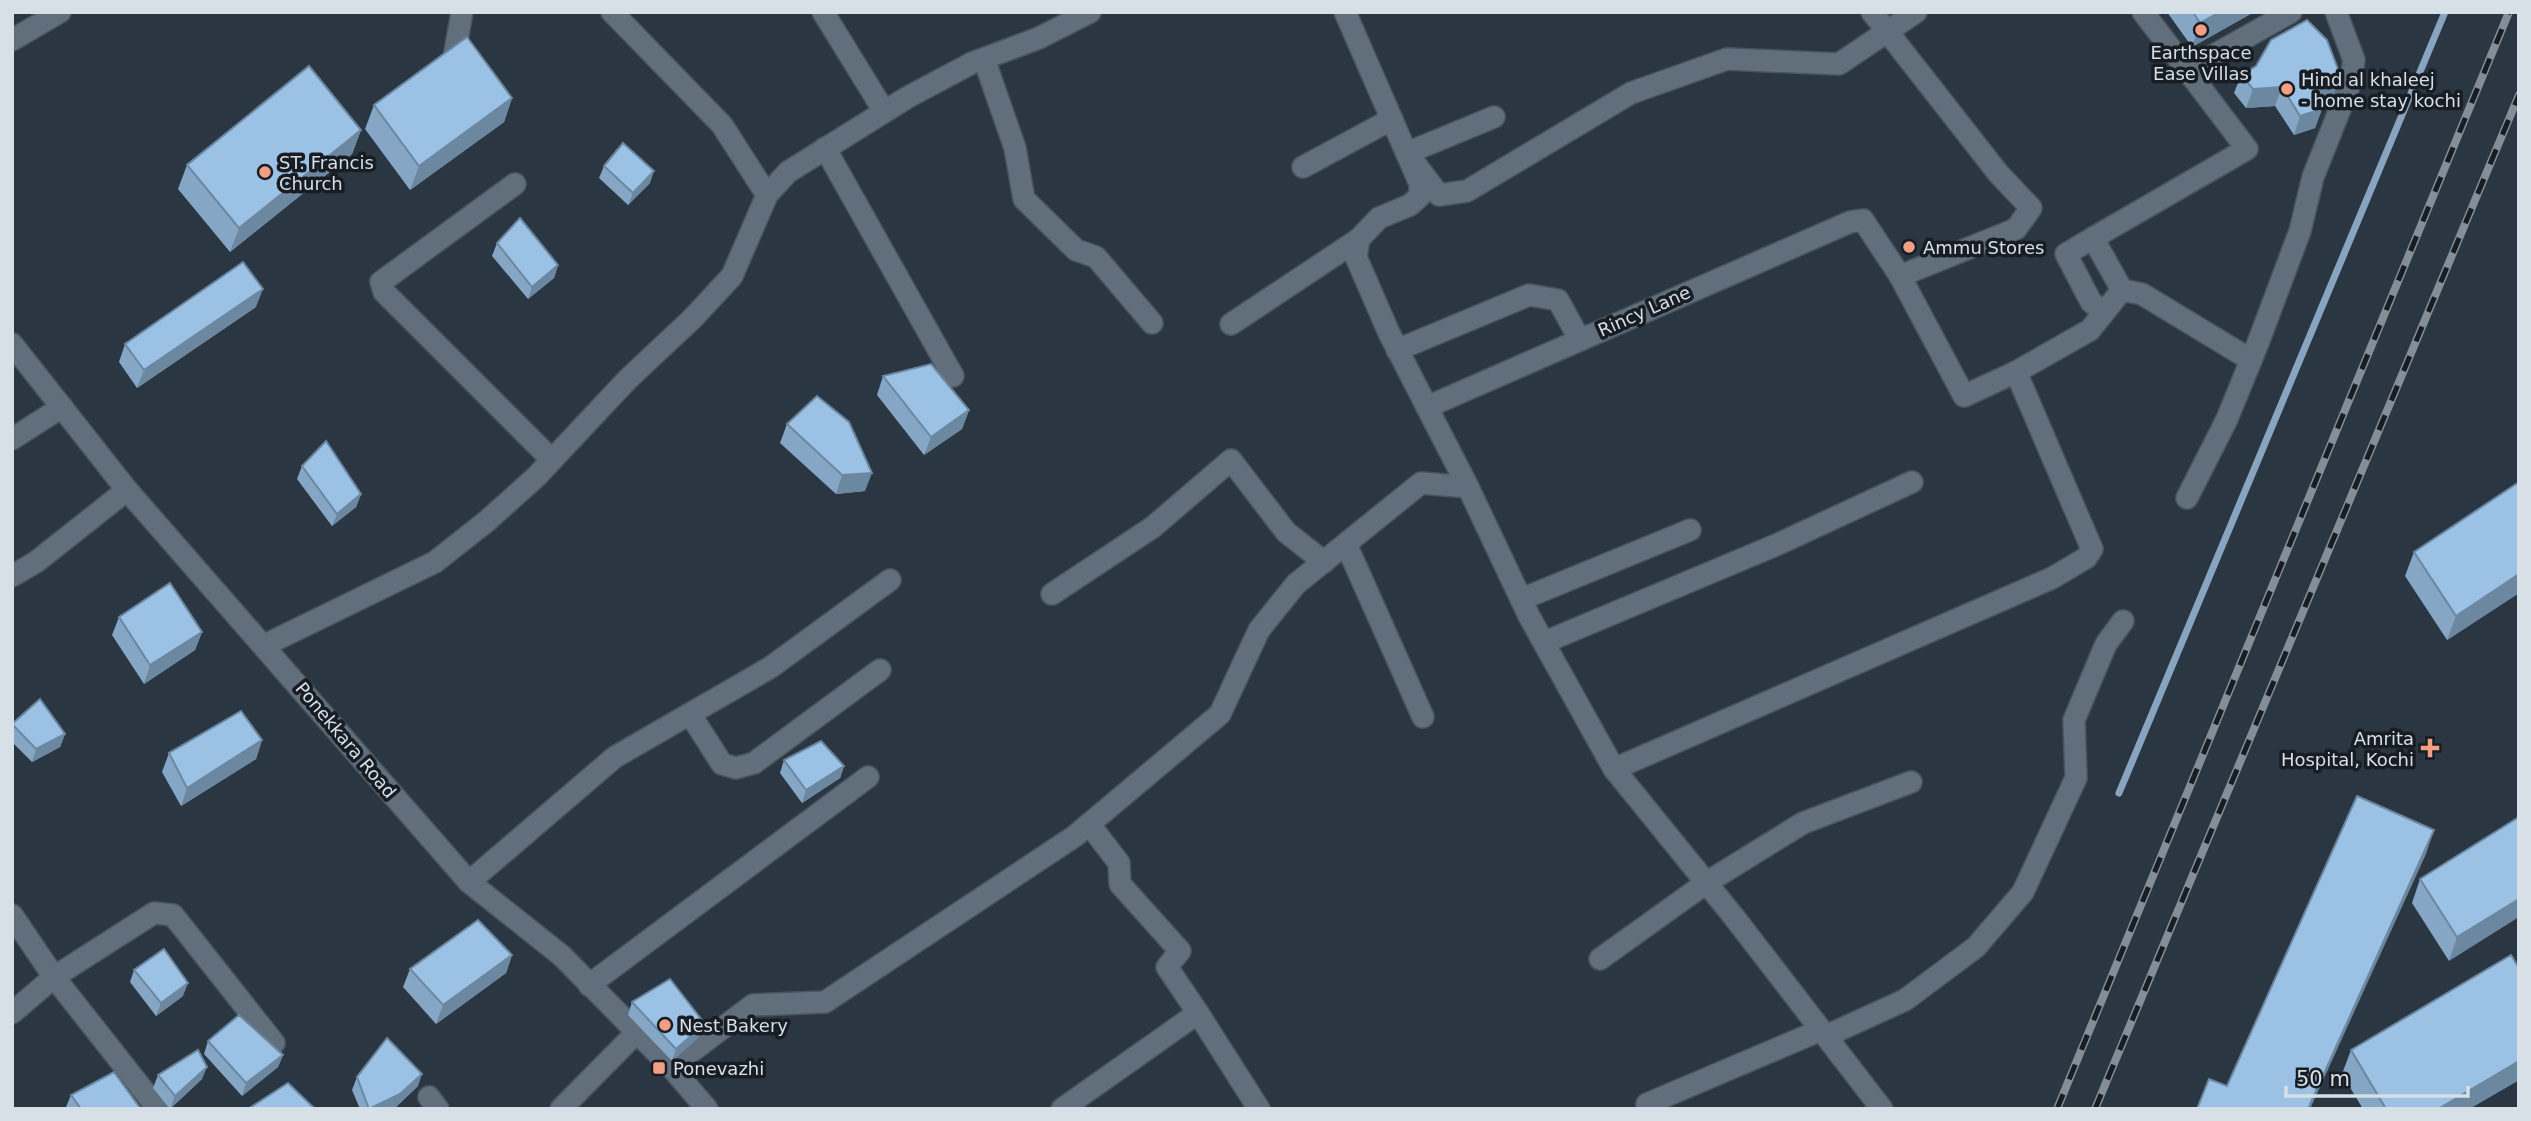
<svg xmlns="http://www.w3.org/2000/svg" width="2531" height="1121" viewBox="0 0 2531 1121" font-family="'DejaVu Sans',sans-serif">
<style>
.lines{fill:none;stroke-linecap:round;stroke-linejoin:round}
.stream{stroke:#88a4be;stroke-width:7}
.minor-casing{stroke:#4a545e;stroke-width:24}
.minor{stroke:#616f7d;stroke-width:21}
.rail-casing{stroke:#848e98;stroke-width:8}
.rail{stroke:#181d23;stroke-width:5;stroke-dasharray:16;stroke-linecap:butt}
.wall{fill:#85a6c5}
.shaded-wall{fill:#6c87a0}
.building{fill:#9bc1e5;stroke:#6c87a0;stroke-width:2}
.poi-dot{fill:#f39f84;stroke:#181d23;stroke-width:2.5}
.labels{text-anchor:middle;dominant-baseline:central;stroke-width:7;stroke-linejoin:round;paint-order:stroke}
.poi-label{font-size:18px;fill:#d7dfe7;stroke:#181d23;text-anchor:start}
.street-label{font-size:18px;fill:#d7dfe7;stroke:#181d23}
</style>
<rect width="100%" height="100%" fill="#2a3743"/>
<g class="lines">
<!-- stream -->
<path class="stream" d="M2119,793L2445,12"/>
<defs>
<g id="minor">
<path d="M612,12L722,125L767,195"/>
<path d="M823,12L884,111"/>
<path d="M1345,12L1420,184V196L1410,205L1379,218L1359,239L1356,257L1389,333L1468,487"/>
<path d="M1872,12L1998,173L2031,208L2016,229L1900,276"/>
<path d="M12,40L60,12"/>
<path d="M455,52L462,12"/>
<path d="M984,59L1015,148L1024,199L1076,250L1096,257L1152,323"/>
<path d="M2189,69L2291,12"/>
<path d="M1494,117L1407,153L1439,195L1467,191L1631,93L1727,59L1839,64L1916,12"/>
<path d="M825,148L953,376"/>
<path d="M1303,167L1392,119"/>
<path d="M515,184L381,282L384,292L552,460"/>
<path d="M2093,238L2066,254L2091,302L2104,312"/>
<path d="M2122,290L2142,294L2251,360"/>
<path d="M1231,324L1359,239"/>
<path d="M12,344L127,490L469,882L562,956L671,1067L707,1109"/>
<path d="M1397,350L1529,295L1558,300L1580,340"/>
<path d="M1427,407L1850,222L1863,220L1900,276L1964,396L2016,372L2090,330L2122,290L2093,238L2247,149L2143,12"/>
<path d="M12,439L62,407"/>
<path d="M2187,498L2227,419L2258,343L2300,231L2313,177L2350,84L2354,60L2336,12"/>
<path d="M1346,544L1423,717"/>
<path d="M12,576L36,562L127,490"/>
<path d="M1052,594L1153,527L1231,460L1286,532L1324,562"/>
<path d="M1522,599L1690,530"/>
<path d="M1545,642L1776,545L1912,482"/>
<path d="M265,645L435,562L487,521L536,477L628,379L693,318L732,276L767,195L788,172L908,97L972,63L1039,38L1090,12"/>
<path d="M690,714L722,764L736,768L754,763L880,670"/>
<path d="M1614,769L2052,578L2086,558L2092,549L2016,372"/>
<path d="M1089,824L1119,863L1120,884L1180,951L1167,967L1198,1013"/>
<path d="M469,882L615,757L771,667L890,580"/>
<path d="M12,915L54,977L12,1013"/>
<path d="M1600,959L1706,883L1803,823L1911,782"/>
<path d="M589,985L868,777"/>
<path d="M1826,1036L1905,1000L1976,947L2023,892L2076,778L2074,720L2106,644L2123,621"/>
<path d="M671,1067L753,1005L825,1002L1075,836L1220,714L1259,630L1296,584L1421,483L1468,487L1529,616L1614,769L1734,917L1882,1109"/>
<path d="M429,1097L438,1109"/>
<path d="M1647,1104L1821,1030"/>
<path d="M158,1109L54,977L154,913L173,915L274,1043"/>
<path d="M561,1109L635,1034"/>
<path d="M1062,1109L1198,1013L1259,1109"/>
</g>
</defs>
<!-- minor casing -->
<use href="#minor" class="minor-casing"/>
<!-- minor -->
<use href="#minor" class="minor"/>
<defs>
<g id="rail">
<path d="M2057,1109L2509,12"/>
<path d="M2095,1109L2519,95"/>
</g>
</defs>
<!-- rail casing -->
<use href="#rail" class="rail-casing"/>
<!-- rail -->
<use href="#rail" class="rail"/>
</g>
<!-- wall -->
<g class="wall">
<path d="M2167,12H2254L2192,47Z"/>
<path d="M2241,75L2334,95L2318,100L2322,109L2315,128L2294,135L2275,106L2246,108L2234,93Z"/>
<path d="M512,98L504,122L410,190L365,129L374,105Z"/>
<path d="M361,130L352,154L230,252L178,189L187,165Z"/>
<path d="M604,166L650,183L628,205L599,178Z"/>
<path d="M497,243L558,265L554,278L528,299L492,256Z"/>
<path d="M256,307L137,388L119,362L125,344Z"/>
<path d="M883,376L969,410L962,429L924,455L877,395Z"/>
<path d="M787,424L865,491L836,494L780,443Z"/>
<path d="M302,466L361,494L356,507L332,526L297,479Z"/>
<path d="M2519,482V593L2447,640L2405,576L2414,552Z"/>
<path d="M119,617L202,632L195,650L144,684L112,635Z"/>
<path d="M12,725L65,734L60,747L32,762L12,742Z"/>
<path d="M262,740L256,759L181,806L162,772L169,753Z"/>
<path d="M784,760L844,766L840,778L802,803L780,773Z"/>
<path d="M2519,817L2449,961L2412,903L2420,879Z"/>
<path d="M512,955L506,973L436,1024L403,987L410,969Z"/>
<path d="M2519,968V1080L2469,1109H2363L2342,1074L2351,1050Z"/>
<path d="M134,970L183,996L156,1016L130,982Z"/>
<path d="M632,1002L700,1036L672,1061L628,1015Z"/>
<path d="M208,1041L283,1055L278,1067L242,1096L204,1054Z"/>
<path d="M158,1075L202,1079L170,1109L153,1088Z"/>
<path d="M357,1077L418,1086L396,1107L392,1109H360L352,1090Z"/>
<path d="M71,1095L140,1108V1109H67L66,1107Z"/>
</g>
<!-- shaded-wall -->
<g class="shaded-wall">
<path d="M2220,12H2254L2192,47L2200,23Z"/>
<path d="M2341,77L2334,95L2306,104L2313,85Z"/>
<path d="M2282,87L2275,106L2246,108L2253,89Z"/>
<path d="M512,98L504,122L410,190L419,166Z"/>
<path d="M2322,109L2315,128L2294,135L2300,116Z"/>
<path d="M361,130L352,154L230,252L239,228Z"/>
<path d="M654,171L650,183L628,205L633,193Z"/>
<path d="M558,265L554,278L528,299L532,287Z"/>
<path d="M263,289L256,307L137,388L144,370Z"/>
<path d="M969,410L962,429L924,455L931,437Z"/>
<path d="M872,473L865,491L836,494L842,475Z"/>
<path d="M361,494L356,507L332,526L337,514Z"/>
<path d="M2519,574V593L2447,640L2456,616Z"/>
<path d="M202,632L195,650L144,684L150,665Z"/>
<path d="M65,734L60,747L32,762L36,749Z"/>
<path d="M262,740L256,759L181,806L187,788Z"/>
<path d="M844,766L840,778L802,803L806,790Z"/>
<path d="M2434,830L2426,854L2310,1109H2308Z"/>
<path d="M2519,899V917L2449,961L2457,937Z"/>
<path d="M512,955L506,973L436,1024L443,1005Z"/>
<path d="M188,983L183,996L156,1016L161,1003Z"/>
<path d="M705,1024L700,1036L672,1061L676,1049Z"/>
<path d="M283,1055L278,1067L242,1096L246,1083Z"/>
<path d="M2519,1061V1080L2469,1109H2438Z"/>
<path d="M207,1067L202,1079L170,1109L175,1096Z"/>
<path d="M422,1074L418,1086L396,1107L392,1109H370Z"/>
</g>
<!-- building -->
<g class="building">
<path d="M2193,12H2220L2200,23Z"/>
<path d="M2307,20L2327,40L2341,77L2313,85L2322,109L2300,116L2282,87L2253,89L2241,75L2256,66L2271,40Z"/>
<path d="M467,37L512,98L419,166L374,105Z"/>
<path d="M309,66L361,130L239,228L187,165Z"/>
<path d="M623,143L654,171L633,193L604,166Z"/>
<path d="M520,218L558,265L532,287L497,243Z"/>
<path d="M243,262L263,289L144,370L125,344Z"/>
<path d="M931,364L969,410L931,437L883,376Z"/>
<path d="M817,396L849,422L872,473L842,475L787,424Z"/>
<path d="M326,441L361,494L337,514L302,466Z"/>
<path d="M2519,482V574L2456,616L2414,552Z"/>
<path d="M170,583L202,632L150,665L119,617Z"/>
<path d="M40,699L65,734L36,749L12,724Z"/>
<path d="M241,711L262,740L187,788L169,753Z"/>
<path d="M821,741L844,766L806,790L784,760Z"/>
<path d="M2357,796L2434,830L2308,1109H2197L2209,1079L2227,1086Z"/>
<path d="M2519,817V899L2457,937L2420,879Z"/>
<path d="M478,920L512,955L443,1005L410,969Z"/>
<path d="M164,949L188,983L161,1003L134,970Z"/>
<path d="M2511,955L2519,968V1061L2438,1109H2386L2351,1050Z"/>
<path d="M670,979L705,1024L676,1049L632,1002Z"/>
<path d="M239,1015L283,1055L246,1083L208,1041Z"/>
<path d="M387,1038L422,1074L400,1094L369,1109L357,1077Z"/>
<path d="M198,1050L207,1067L175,1096L158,1075Z"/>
<path d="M114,1072L140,1108L139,1109H81L71,1095Z"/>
<path d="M288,1083L315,1109H248Z"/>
</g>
<!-- markers -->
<g class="poi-dot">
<circle cx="2201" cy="30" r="7"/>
<circle cx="2287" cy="89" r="7"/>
<circle cx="265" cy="172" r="7"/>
<circle cx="1909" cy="247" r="7"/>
<path d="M2426.5 737.5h7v7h7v7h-7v7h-7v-7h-7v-7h7z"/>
<circle cx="665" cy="1025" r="7"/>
<rect x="652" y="1061" width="14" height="14" rx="3.5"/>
</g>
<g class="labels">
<!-- poi labels -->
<g class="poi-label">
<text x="2201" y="52" text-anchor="middle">Earthspace<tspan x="2201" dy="21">Ease Villas</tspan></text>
<text x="2301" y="79">Hind al khaleej<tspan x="2301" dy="21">- home stay kochi</tspan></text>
<text x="279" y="162">ST. Francis<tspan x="279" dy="21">Church</tspan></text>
<text x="1923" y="247">Ammu Stores</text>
<text x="2414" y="738" text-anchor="end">Amrita<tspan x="2414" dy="21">Hospital, Kochi</tspan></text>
<text x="679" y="1025">Nest Bakery</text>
<text x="673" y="1068">Ponevazhi</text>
</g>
<!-- street labels -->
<g class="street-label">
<text transform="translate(1644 311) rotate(-24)">Rincy Lane</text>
<text transform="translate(346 740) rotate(50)">Ponekkara Road</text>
</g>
</g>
<!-- border -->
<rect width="2531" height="1121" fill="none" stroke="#d7dfe7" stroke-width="28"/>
<!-- scale -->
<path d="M2286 1086v10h182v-10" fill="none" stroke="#d7dfe7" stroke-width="3.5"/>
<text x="2296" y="1086" font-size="21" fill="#d7dfe7" stroke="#181d23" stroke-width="5" paint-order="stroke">50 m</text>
</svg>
